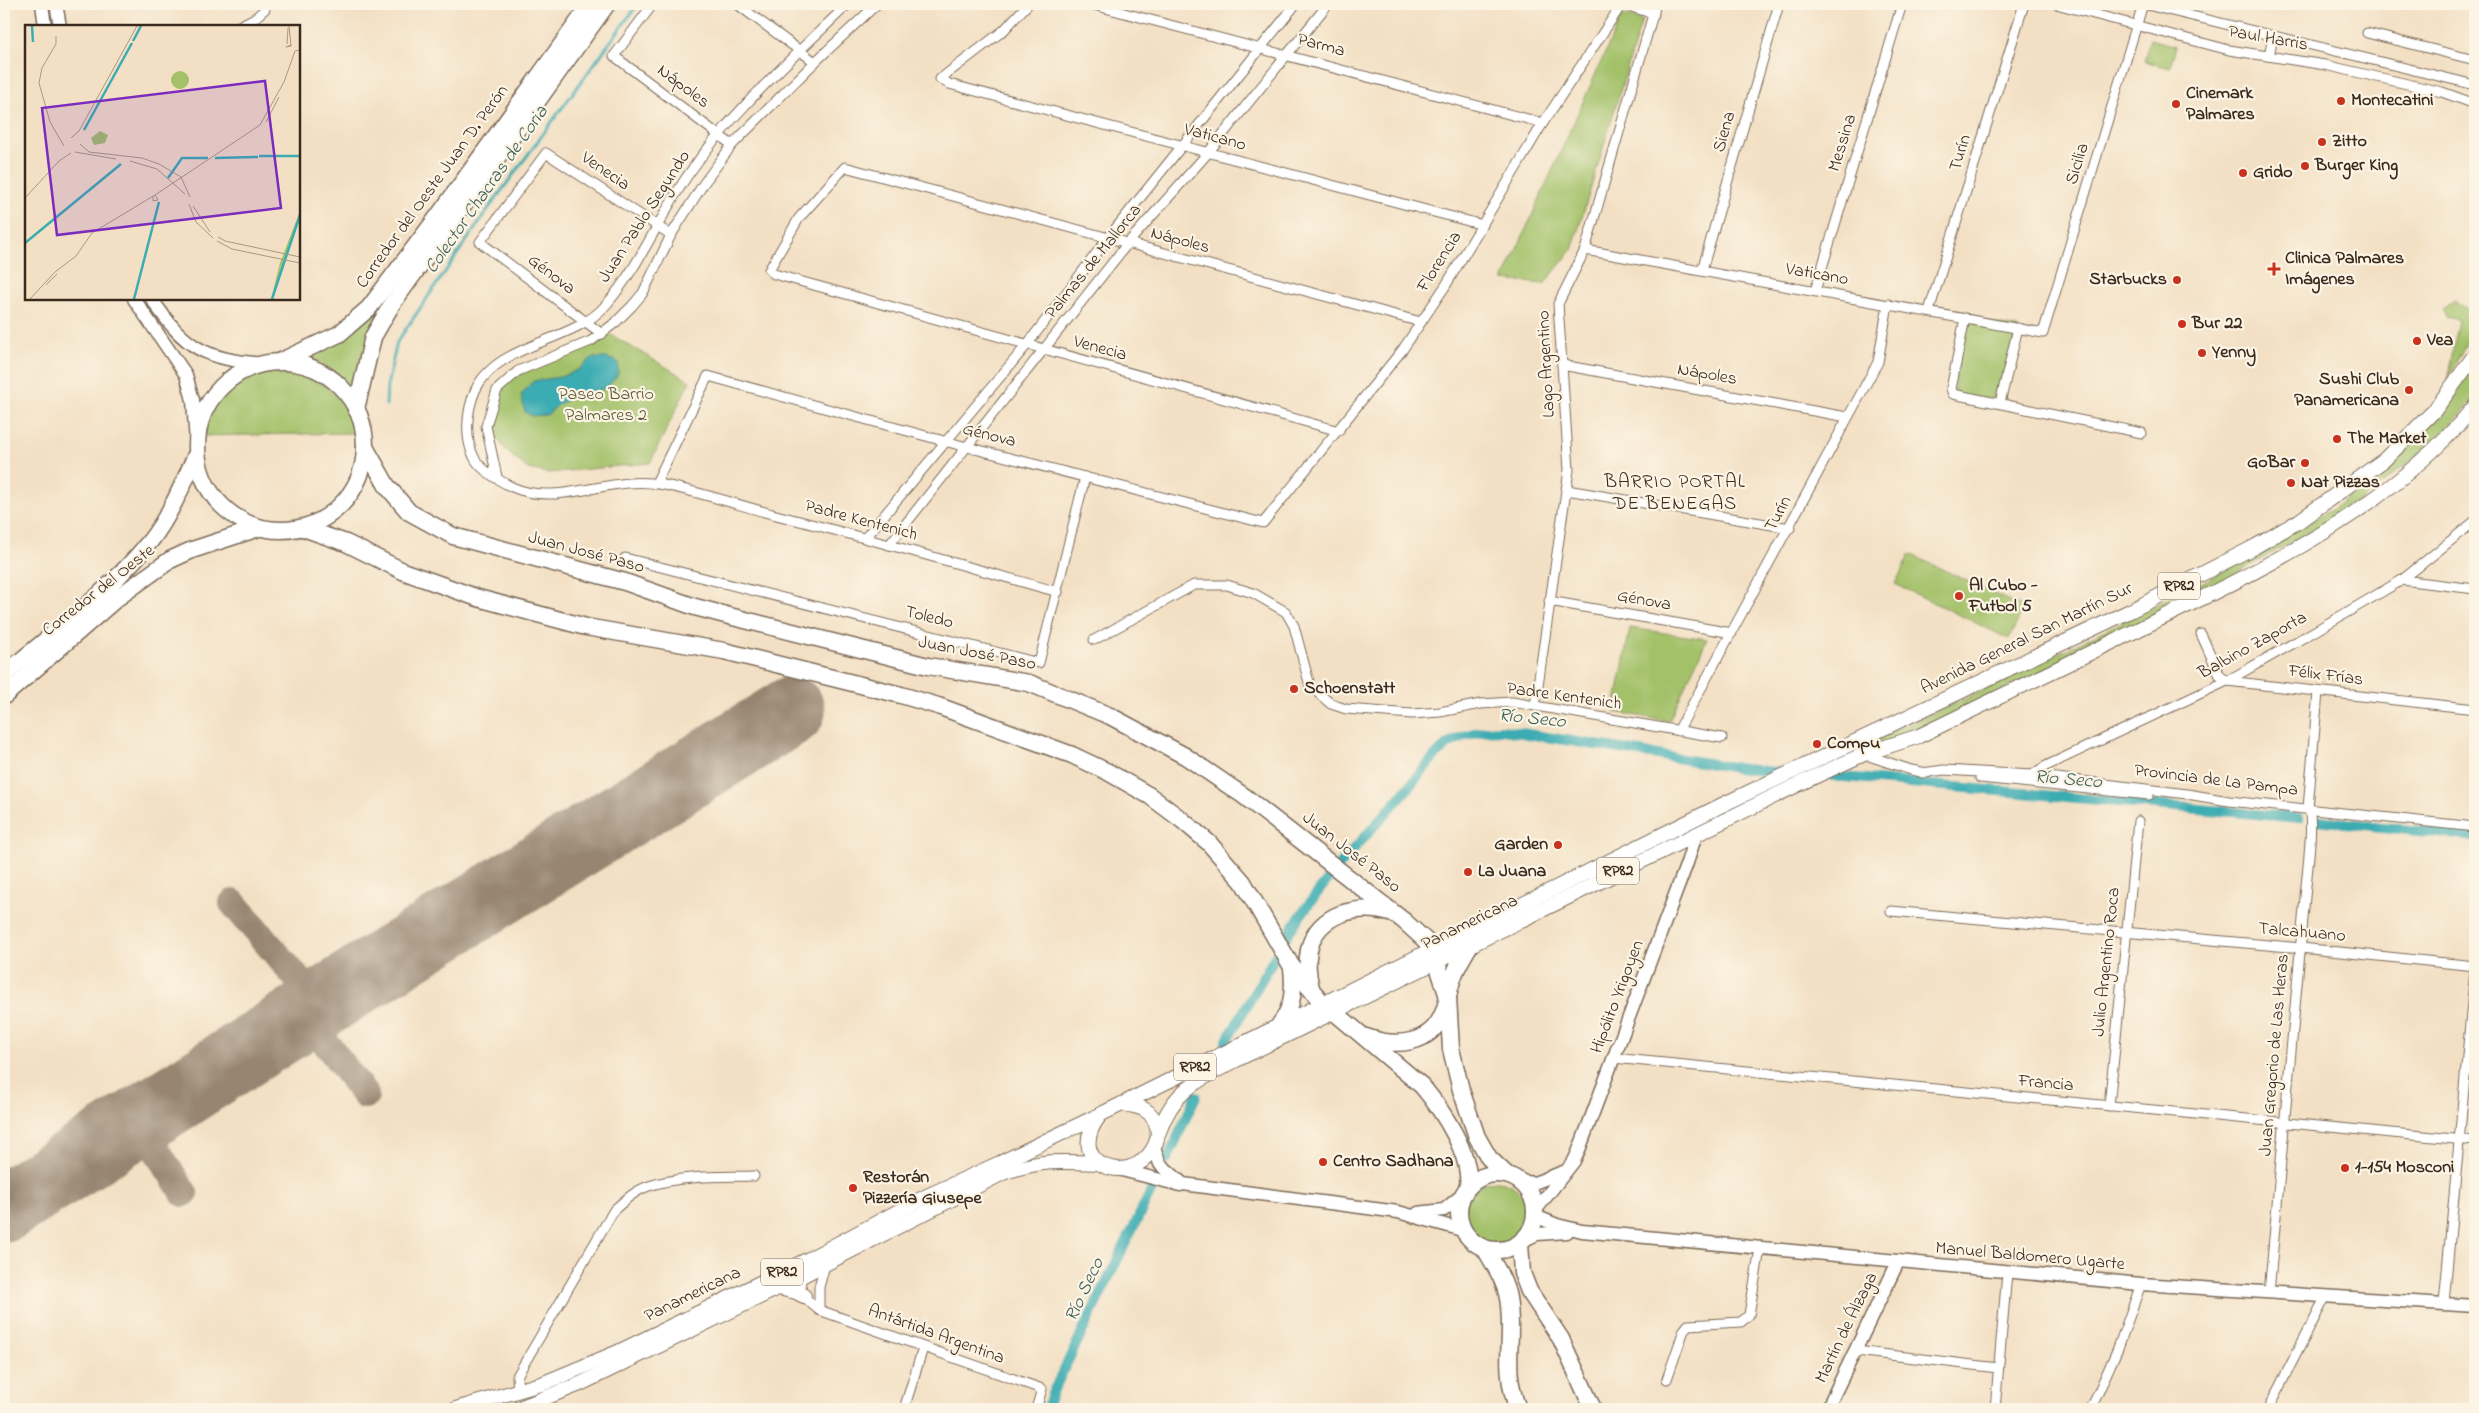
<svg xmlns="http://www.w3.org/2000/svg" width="2479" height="1413" viewBox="0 0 2479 1413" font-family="'Indie Flower',sans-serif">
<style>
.green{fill:#a3c169;stroke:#6f7644}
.water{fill:#3aacb2;stroke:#3a6b68}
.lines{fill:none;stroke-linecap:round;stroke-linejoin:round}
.stream{stroke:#3aacb2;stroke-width:3}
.canal{stroke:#3aacb2;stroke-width:10}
.taxiway{stroke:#978571;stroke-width:28}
.runway{stroke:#978571;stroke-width:69}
.street-casing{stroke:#7b6a58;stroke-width:11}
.secondary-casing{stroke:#7b6a58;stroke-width:15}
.primary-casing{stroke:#7b6a58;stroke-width:16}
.highway-casing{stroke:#7b6a58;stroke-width:19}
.street{stroke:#fff;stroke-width:9}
.secondary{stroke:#fff;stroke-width:12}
.primary{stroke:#fff;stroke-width:14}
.highway{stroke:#fff;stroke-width:16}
.poi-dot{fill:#c8321e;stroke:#fcf5e5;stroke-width:2}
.labels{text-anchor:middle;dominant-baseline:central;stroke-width:4.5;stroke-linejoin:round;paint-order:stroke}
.shield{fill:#fcf5e5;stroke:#75675a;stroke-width:1}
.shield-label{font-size:16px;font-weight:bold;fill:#3b2a1e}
.street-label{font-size:18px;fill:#3b2a1e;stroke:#fcf5e5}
.poi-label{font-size:18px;font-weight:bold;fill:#3b2a1e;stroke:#fcf5e5;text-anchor:start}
.park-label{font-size:18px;fill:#5a5734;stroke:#fcf5e5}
.water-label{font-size:19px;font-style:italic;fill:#3b5e59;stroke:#fcf5e5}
.neighbourhood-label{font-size:19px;letter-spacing:1px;fill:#3b2a1e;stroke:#fcf5e5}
.inset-river{fill:none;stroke:#3aacb2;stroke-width:2.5}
.inset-road{fill:none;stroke:#a99782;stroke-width:1}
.view{fill:#7b2cbf;fill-opacity:0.15;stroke:#7b2cbf;stroke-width:2.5}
.inset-edge{fill:none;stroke:#3b2a1e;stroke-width:2.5}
</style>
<rect width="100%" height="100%" fill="#fcf5e5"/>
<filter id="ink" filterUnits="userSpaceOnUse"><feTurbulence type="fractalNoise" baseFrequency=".02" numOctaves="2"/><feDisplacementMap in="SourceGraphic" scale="10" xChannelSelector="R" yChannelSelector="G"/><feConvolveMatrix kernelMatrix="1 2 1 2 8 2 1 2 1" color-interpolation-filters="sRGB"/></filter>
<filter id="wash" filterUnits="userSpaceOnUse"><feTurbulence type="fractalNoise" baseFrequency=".0096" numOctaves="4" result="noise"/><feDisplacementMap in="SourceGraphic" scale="20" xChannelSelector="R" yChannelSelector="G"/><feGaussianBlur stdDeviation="1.12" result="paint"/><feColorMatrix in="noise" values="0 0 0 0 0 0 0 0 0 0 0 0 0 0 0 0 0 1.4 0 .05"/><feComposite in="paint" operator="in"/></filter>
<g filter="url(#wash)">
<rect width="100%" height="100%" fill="#f3e0c4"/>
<!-- green -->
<g class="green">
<path d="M1622,15L1642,20L1572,250L1544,284L1503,280Z"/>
<path d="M2150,39L2176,46L2170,68L2144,61Z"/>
<path d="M388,297L355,392C341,376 326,364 306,356Z"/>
<path d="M2454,300L2475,314V326L2447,380L2459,320L2446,317L2443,309Z"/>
<path d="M1965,318L2018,328L2000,403L1953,394Z"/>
<path d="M606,332L690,381L650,463L548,473L528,469L506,451L496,436L493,416L498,394L514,375Z"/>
<path d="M2475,364V399L2443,433L2378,488L2336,517L2233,575L1983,700L1537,905L1256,1041L1812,768L1976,694L2225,571L2331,510L2355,493L2388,465Z"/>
<path d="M275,369C314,372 346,392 354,433L204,436C209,397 238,374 275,369Z"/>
<path d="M1910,554L2024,608L2009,639L1895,584Z"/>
<path d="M1630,628L1707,639L1669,721L1614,712Z"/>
<circle cx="1496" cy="1212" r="31"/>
</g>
<!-- water -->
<path class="water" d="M592,358H607L618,362V374L607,388L573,397L559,404L547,415L532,416L525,412L521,395L533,381L560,377L578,370Z"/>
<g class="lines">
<!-- stream -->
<path class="stream" d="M386,405L387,386L397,342L489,208L638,4"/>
<!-- canal -->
<g class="canal">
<path d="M1833,776L2299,818"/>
<path d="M2317,820L2475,837"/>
<path d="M1286,937C1319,885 1363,839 1405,792C1418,777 1437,749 1455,740C1470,732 1487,730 1503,730L1744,769L1776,772"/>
<path d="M1226,1042L1276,955"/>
<path d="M1167,1160L1196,1096"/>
<path d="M1047,1409L1051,1396L1154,1185"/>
</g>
<!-- taxiway -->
<g class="taxiway">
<path d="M233,903L320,1005"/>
<path d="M283,1028L316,1034L323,1039L365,1095"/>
<path d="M321,1030L326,1012L348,987"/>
<path d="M146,1134L147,1120L155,1111"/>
<path d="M118,1135L136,1131L146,1134L184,1193"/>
</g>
<!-- runway -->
<path class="runway" d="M4,1208L362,978L791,711"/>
</g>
</g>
<g filter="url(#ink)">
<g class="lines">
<defs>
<g id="street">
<path d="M653,4L614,56L732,145"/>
<path d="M737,4L815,62"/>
<path d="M848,4C793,58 732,111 688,175C659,217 640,266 606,305C572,344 497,342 475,391C467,410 464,438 474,457C480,470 500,481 512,487C558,508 611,475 659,484C697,491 735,504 772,514C868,538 962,565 1058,592"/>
<path d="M1028,4L1004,30L940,79L949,84L1483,225"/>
<path d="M1090,4L1543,123"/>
<path d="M1622,4L1654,14"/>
<path d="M2056,4L2229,50L2325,65L2442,92L2475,104"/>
<path d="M2143,4L2475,85"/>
<path d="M239,26L255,18L265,9L266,4"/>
<path d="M2367,33L2475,60"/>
<path d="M2269,56L2273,36"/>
<path d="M1585,250L2043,333L2143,4"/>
<path d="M1702,270L1779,4"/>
<path d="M1815,291L1902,4"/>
<path d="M1929,311L2024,4"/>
<path d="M1965,318L1951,389L1953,394L2142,433"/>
<path d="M602,334L480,242L546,153L671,235"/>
<path d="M1562,365L1847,417"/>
<path d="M2000,403L2018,328"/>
<path d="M1339,431L774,274L769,270L799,218L845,167L1421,322"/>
<path d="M497,477L486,426L497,390L518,371L591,341L615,323L632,306L643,293L671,235L704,183L732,145L815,62L877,4"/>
<path d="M656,483L708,376L944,441L1263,523L1403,349L1446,285L1543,123L1622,4"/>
<path d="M1567,490L1790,528"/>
<path d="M865,538L1026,346L1108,238L1296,4"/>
<path d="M889,545L1128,243L1207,154L1328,4"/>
<path d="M625,558L1039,663L1085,477"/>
<path d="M2402,580L2475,589"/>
<path d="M1549,601L1732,633"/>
<path d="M2201,634L2220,676L2227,681L2475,709"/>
<path d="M1094,640L1194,585H1227L1253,593L1286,612L1294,626L1310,686L1331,704L1346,709L1412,714L1440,712L1481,704L1512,702L1722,738"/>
<path d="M1535,706L1569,470L1558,304L1585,250L1656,4"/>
<path d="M1678,731L1878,362L1888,304"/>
<path d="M1866,755L1911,770L1927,773"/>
<path d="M1922,773L1944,770L2032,775L2187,794L2229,801L2475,827"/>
<path d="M2032,775L2046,766L2227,681L2315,631L2402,580L2475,521"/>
<path d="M1980,778L2149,795"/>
<path d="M1891,911L2301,948L2475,966"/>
<path d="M1613,1058L2475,1141"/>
<path d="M2109,1106L2138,821"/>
<path d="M802,1273C797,1290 806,1301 819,1310L1042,1389L1036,1409"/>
<path d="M2269,1293C2282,1161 2294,1029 2305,897C2306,880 2315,819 2308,808L2318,692"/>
<path d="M2444,1303L2475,970"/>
<path d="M819,1310V1287L825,1265"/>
<path d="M1856,1351L1998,1368"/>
<path d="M1667,1379L1684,1330L1688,1325L1741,1322L1749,1315L1760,1249"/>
<path d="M518,1392L517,1376L614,1210C625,1200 636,1190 649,1186C682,1175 721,1177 754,1176"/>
<path d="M904,1409L923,1348"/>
<path d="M1995,1409L2007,1273"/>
<path d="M2091,1409L2118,1348L2141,1284"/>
<path d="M2268,1409L2326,1296"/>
</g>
<g id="secondary">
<path d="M42,4L45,26"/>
<path d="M56,4L60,26"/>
<path d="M134,299L186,375L193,400L196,443"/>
<path d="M152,299C185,349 205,359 264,364"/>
<path d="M1154,1148L1160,1164L1183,1184L1398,1212L1463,1230"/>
<path d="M1118,1169L1180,1185"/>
<path d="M1519,1181L1534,1183L1563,1172"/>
<path d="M1535,1211L1574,1161L1579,1150L1687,863L1696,834"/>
<path d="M1418,1213L1444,1210L1462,1195"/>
<path d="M1535,1216L1557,1225L1582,1231L2141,1284L2475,1306"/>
<path d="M1524,1240L1537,1234L1567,1232"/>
<path d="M1827,1409L1898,1262"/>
</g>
<g id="primary">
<path d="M1122,1104L1720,806L2130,611L2256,546L2299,521L2384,460L2434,411L2475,355"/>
<path d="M1159,1132C1174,1088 1199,1080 1238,1059L1801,783L1864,754L1919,736C1992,701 2064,665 2137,630C2258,571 2387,512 2475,406"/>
<path d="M778,1288L796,1292L804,1296"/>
<path d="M456,1409L544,1383L616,1353L809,1259L927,1196L1000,1163L1122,1104C1140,1106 1152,1109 1157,1127C1159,1135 1157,1142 1153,1149C1129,1189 1062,1164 1100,1115"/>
<path d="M517,1409L580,1384L778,1288L1005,1172C1043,1160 1059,1161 1099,1163"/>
</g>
<g id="highway">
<path d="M281,361L339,334L369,308L439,215L591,4"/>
<circle cx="281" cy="446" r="84"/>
<path d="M356,409L373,337L392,304L607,4"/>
<path d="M365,447L387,486L409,512L453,536L625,582L695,607L733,617L928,666L1029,683L1110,716L1185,756L1244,796L1404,921L1426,941L1436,960L1448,997L1451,1049L1461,1090L1477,1137L1489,1158L1507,1175"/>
<path d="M303,528L346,543L405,572L478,598L586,627L724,651L901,695L938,706L1072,755L1108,772L1150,796L1182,820L1209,843L1243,882L1292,967L1320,1000L1422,1086C1442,1110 1472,1154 1468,1187"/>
<path d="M4,675C54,632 110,592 151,540C170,515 183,484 196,455"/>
<path d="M4,696L117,598L170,560L192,550L259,528"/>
<path d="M1311,988C1308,976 1306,963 1309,950C1317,912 1360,903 1393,914"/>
<path d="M1280,1024C1294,1006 1294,989 1292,967"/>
<path d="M1366,1037C1396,1048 1432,1045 1444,1011C1448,1000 1449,988 1453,978C1457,965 1465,954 1471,943"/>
<circle cx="1497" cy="1212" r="38"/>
<path d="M1520,1243L1522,1273L1529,1291L1561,1339L1593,1409"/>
<path d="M1485,1249C1494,1264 1505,1281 1508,1298C1515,1339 1501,1366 1518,1409"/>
</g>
</defs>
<!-- street casing -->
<use href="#street" class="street-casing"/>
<!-- secondary casing -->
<use href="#secondary" class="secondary-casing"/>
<!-- primary casing -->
<use href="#primary" class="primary-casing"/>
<!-- highway casing -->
<use href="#highway" class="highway-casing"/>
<!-- street -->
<use href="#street" class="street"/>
<!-- secondary -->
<use href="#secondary" class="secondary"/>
<!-- primary -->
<use href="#primary" class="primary"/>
<!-- highway -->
<use href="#highway" class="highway"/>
</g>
</g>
<!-- markers -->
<g class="poi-dot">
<circle cx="2341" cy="101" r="5"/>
<circle cx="2176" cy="104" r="5"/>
<circle cx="2322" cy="142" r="5"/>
<circle cx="2305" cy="166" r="5"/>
<circle cx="2243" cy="173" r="5"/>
<path d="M2271.5 261.5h5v5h5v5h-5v5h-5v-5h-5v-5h5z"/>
<circle cx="2177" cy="280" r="5"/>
<circle cx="2182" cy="324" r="5"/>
<circle cx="2417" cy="341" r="5"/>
<circle cx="2202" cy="353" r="5"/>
<circle cx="2409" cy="390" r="5"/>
<circle cx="2337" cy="439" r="5"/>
<circle cx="2305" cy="463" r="5"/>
<circle cx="2291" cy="483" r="5"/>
<circle cx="1959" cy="596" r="5"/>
<circle cx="1294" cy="689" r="5"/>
<circle cx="1817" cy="744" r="5"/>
<circle cx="1558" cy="845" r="5"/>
<circle cx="1468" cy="872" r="5"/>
<circle cx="1323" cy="1162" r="5"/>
<circle cx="2345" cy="1168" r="5"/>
<circle cx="853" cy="1188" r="5"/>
</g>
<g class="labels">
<!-- shield labels -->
<g class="shield">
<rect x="2158" y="572.5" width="42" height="27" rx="4"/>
<rect x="1597" y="857.5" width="42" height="27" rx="4"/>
<rect x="1174" y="1053.5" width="42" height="27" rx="4"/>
<rect x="761" y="1258.5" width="42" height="27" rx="4"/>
</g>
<g class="shield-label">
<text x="2179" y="586">RP82</text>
<text x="1618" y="871">RP82</text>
<text x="1195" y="1067">RP82</text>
<text x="782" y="1272">RP82</text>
</g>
<!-- street labels -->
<g class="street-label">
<text transform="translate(2268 39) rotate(10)">Paul Harris</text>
<text transform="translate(1321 46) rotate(15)">Parma</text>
<text transform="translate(683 87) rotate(37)">Nápoles</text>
<text transform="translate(1725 132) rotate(-74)">Siena</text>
<text transform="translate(1215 138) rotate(15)">Vaticano</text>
<text transform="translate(1843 143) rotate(-73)">Messina</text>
<text transform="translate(1961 153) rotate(-73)">Turín</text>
<text transform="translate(2078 164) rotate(-73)">Sicilia</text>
<text transform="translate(605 172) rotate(34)">Venecia</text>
<text transform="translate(433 187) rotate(-54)">Corredor del Oeste Juan D. Perón</text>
<text transform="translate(645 217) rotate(-57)">Juan Pablo Segundo</text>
<text transform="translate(1180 241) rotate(15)">Nápoles</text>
<text transform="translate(1094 262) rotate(-51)">Palmas de Mallorca</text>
<text transform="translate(1440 262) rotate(-58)">Florencia</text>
<text transform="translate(551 275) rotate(37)">Génova</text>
<text transform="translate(1817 275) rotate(10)">Vaticano</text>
<text transform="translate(1100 349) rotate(15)">Venecia</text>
<text transform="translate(1547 364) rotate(-93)">Lago Argentino</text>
<text transform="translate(1707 375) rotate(10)">Nápoles</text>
<text transform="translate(989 436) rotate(14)">Génova</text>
<text transform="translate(1779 514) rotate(-62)">Turín</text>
<text transform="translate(861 521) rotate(15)">Padre Kentenich</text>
<text transform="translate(586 553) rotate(15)">Juan José Paso</text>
<text transform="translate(99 591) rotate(-38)">Corredor del Oeste</text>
<text transform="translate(1644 601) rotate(10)">Génova</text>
<text transform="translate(929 618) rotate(14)">Toledo</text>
<text transform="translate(2027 639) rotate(-26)">Avenida General San Martín Sur</text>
<text transform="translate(2253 646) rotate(-29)">Balbino Zaporta</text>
<text transform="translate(977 654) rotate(11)">Juan José Paso</text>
<text transform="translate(2326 676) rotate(7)">Félix Frías</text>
<text transform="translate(1564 697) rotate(8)">Padre Kentenich</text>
<text transform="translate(2216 781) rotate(7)">Provincia de La Pampa</text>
<text transform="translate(1351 853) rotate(38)">Juan José Paso</text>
<text transform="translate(1470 923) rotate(-26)">Panamericana</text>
<text transform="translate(2302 933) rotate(5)">Talcahuano</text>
<text transform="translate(2107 962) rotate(-84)">Julio Argentino Roca</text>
<text transform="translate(1618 997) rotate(-69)">Hipólito Yrigoyen</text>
<text transform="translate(2275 1055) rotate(-85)">Juan Gregorio de Las Heras</text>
<text transform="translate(2046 1084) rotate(5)">Francia</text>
<text transform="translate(2030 1257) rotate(5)">Manuel Baldomero Ugarte</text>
<text transform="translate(693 1295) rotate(-26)">Panamericana</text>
<text transform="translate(1847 1328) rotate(-64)">Martín de Álzaga</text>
<text transform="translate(936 1335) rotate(20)">Antártida Argentina</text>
</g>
<!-- poi labels -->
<g class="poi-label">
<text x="2186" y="94">Cinemark<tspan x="2186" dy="21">Palmares</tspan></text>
<text x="2351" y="101">Montecatini</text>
<text x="2332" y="142">Zitto</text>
<text x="2315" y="166">Burger King</text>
<text x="2253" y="173">Grido</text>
<text x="2285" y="259">Clinica Palmares<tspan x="2285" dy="21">Imágenes</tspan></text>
<text x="2167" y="280" text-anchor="end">Starbucks</text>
<text x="2192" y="324">Bur 22</text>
<text x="2427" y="341">Vea</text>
<text x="2212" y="353">Yenny</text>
<text x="2399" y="380" text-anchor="end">Sushi Club<tspan x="2399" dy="21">Panamericana</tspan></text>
<text x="2347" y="439">The Market</text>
<text x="2295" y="463" text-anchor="end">GoBar</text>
<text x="2301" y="483">Nat Pizzas</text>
<text x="1969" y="586">Al Cubo -<tspan x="1969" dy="21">Futbol 5</tspan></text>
<text x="1304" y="689">Schoenstatt</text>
<text x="1827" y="744">Compu</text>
<text x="1548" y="845" text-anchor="end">Garden</text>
<text x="1478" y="872">La Juana</text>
<text x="1333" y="1162">Centro Sadhana</text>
<text x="2355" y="1168">1-154 Mosconi</text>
<text x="863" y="1178">Restorán<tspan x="863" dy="21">Pizzería Giusepe</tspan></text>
</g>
<!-- park labels -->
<g class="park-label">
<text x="606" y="395">Paseo Barrio<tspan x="606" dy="21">Palmares 2</tspan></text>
</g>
<!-- water labels -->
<g class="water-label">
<text transform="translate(487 190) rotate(-55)">Colector Chacras de Coria</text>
<text transform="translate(1532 719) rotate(6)">Río Seco</text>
<text transform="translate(2068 780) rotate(5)">Río Seco</text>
<text transform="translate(1085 1290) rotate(-65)">Río Seco</text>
</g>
<!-- neighbourhood labels -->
<g class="neighbourhood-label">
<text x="1675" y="482">BARRIO PORTAL<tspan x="1675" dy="22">DE BENEGAS</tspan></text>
</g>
</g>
<!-- overview -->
<g transform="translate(25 25)">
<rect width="275" height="275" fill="#f3e0c4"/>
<path d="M146 55a9 9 0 1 1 18 0a9 9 0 1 1-18 0ZM75,106L83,110L80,118L69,120L66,113ZM275,186V193L246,274L255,238Z" fill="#a3c169"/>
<path class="inset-river" d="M7,1L8,17M108,16L116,1M59,105L107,18M234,131H275M190,133L233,132M143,153L157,133H183M0,218L96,139M109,274L134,177M247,274L275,190"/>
<path class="inset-road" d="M264,1L266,21L261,22L266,20M31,11V19L17,43L14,58L25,97L39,121M262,19L263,3M241,97L254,72M46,113L54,106L112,1M55,119L64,127L117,133L134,139L156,152L165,172M50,127L91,134M105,136L132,144L160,169M130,170L235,100L259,57L270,26L275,25M0,173L34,136L46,128M164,179L171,197L188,213M168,181L185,207M193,212L200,216L275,232M192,216L207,224L275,238M21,260L32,249M5,274L30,247L51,231L67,208L130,170L133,175L128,176V172"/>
<path class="view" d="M240,56L256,183L32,210L17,83Z"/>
<rect width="275" height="275" class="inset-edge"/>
</g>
<!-- margin -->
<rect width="2479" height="1413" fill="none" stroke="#fcf5e5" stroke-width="20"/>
</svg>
